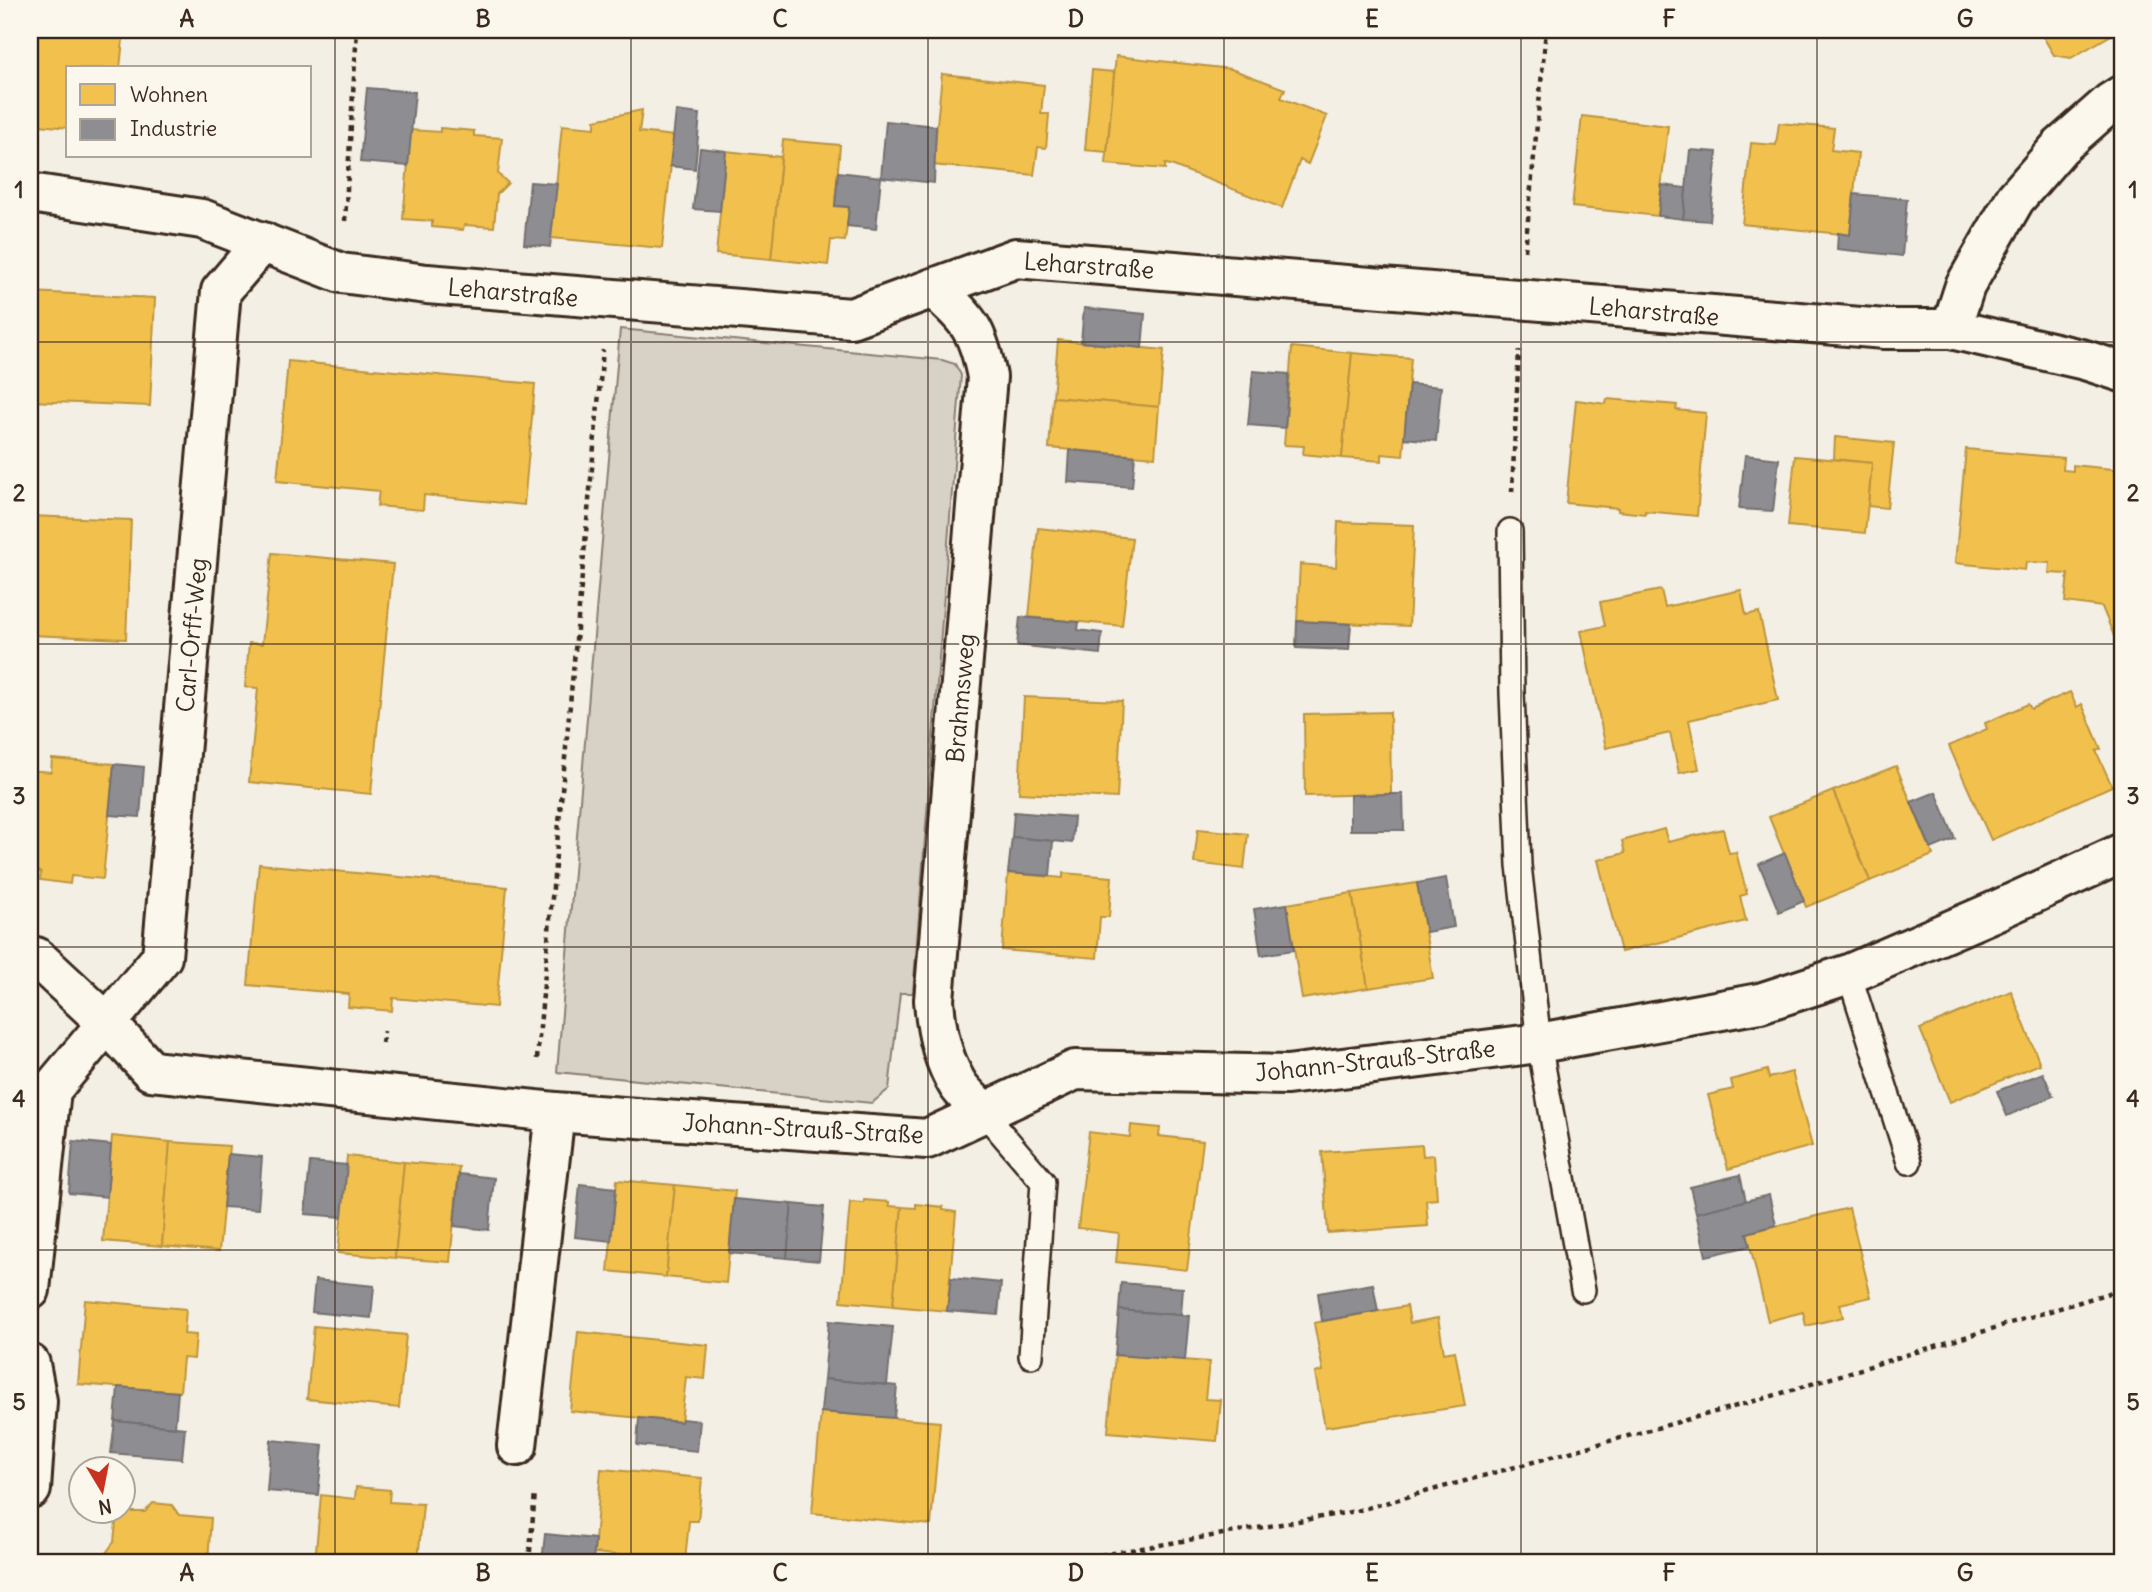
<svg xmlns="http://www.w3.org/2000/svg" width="2152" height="1592" viewBox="0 0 2152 1592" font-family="Delius,sans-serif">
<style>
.green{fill:#d8d1c6;stroke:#8a7e72;stroke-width:2}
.homes{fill:#f2c14e;stroke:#bb9440;stroke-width:2}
.industry{fill:#8d8d92;stroke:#746f6f;stroke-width:2}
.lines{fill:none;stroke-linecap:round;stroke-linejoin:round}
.service-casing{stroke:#3b2a1e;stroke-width:28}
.minor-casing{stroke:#3b2a1e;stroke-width:44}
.path{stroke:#3b2a1e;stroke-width:4.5;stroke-dasharray:5 5;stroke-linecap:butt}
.service{stroke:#fbf7ec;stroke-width:23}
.minor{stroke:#fbf7ec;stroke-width:38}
.grid{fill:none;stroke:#3b2a1e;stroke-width:2;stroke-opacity:0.55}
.labels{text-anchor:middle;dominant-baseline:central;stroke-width:7;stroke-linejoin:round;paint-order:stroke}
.street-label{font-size:24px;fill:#3b2a1e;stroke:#fbf7ec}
.neatline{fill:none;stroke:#3b2a1e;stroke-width:2.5}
.grid-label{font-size:23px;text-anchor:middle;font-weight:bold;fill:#3b2a1e}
</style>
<rect width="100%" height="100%" fill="#f3efe4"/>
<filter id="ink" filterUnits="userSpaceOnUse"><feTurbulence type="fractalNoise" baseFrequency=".0143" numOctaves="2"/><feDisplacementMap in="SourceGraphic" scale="14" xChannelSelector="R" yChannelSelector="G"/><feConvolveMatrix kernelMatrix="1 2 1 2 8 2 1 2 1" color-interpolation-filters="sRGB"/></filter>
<g filter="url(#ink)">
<!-- green -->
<path class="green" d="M620,329L942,360L955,364L961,375L913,993H900L889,1089L872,1103L557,1072Z"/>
<!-- homes -->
<g class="homes">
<path d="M30,30H124L120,68H68V128L30,124Z"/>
<path d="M2039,30H2120L2071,58L2054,55Z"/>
<path d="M1116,56L1231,69L1285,89L1281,98L1327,116L1308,164L1300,160L1282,208L1171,165L1165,164V169L1106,164Z"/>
<path d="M1092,70L1114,72L1107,152L1085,150Z"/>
<path d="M942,74L1044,85L1041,114H1049L1046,148L1038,147L1034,175L933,165Z"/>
<path d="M642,110L639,132L674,136L662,248L551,238L562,125L595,128V120Z"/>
<path d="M1582,116L1668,126L1658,216L1572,207Z"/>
<path d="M1779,123L1834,128L1831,150L1858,153L1850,235L1742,224L1751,143L1776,145Z"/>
<path d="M440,128L474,131V136L502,138L498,174L508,183L497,194L494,227L464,225L463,230L432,227V221L403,219L411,130L440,132Z"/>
<path d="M783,140L840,145L835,206L849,207L847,226L845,241L831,240L828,265L771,259Z"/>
<path d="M726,151L781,157L771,259L716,254Z"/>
<path d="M30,292L155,298L150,406L30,401Z"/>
<path d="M1058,340L1164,350L1159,407L1053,397Z"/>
<path d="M1292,347L1352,353L1342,458L1303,454L1304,446L1284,445Z"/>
<path d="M1352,353L1411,358L1403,456L1382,454V461L1342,458Z"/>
<path d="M288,361L535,384L524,505L424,495L423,510L377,506L379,491L277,481Z"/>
<path d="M1053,397L1159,407L1155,457L1049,448Z"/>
<path d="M1607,399L1677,405L1676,410L1706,413L1697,516L1645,511V514L1618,511V508L1566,503L1576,400L1606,404Z"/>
<path d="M1835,437L1894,443L1887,508L1868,506L1872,463L1834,459Z"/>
<path d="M1966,449L2064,458L2063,470L2073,471V465L2122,470V655L2102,607L2065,602L2068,574L2049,573L2050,563L2026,562L2025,570L1955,563Z"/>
<path d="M1795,456L1872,463L1865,533L1788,526Z"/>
<path d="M30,516L131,520L126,639L30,635Z"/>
<path d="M1338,522L1414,525L1409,626L1297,621L1300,564L1336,567Z"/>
<path d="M1038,528L1132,538L1122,626L1029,617Z"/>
<path d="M272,553L393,564L371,794L249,782L258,688L245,687L249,643L262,644Z"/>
<path d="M1661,590L1665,607L1741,590L1746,615L1759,612L1778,700L1689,720L1699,769L1679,773L1670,733L1606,748L1581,631L1605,626L1600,602Z"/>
<path d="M2070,692L2077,707L2082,704L2101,749L2096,751L2112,786L1991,840L1949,746L1987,729L1985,723L2028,704L2031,709Z"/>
<path d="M1024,697L1122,701L1117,798L1019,793Z"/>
<path d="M1390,712L1391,794L1305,796L1304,714Z"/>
<path d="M52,759L114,764L103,879L71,876L70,884L40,880L41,872L30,871V770L51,772Z"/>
<path d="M1896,766L1933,855L1870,881L1833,791Z"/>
<path d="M1833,791L1870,881L1806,907L1769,817Z"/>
<path d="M1198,829L1248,834L1244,869L1194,863Z"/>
<path d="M1664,829L1668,842L1723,829L1729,853L1736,852L1747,894L1740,896L1746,921L1621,952L1598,860L1625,853L1622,841Z"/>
<path d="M259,864L507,887L496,1007L393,998L392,1011L348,1007L349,994L248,985Z"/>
<path d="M1008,873L1063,878V873L1112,877L1109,917H1100L1097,958L1002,950Z"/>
<path d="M1417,883L1433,978L1368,988L1352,893Z"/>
<path d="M1352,893L1368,988L1302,999L1287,904Z"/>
<path d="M2122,932V960L2113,936Z"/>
<path d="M2011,991L2040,1064L1950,1102L1920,1029Z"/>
<path d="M1767,1070L1769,1078L1792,1072L1812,1146L1728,1169L1708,1095L1733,1089L1731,1080Z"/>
<path d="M1131,1125L1160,1128L1159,1136L1203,1141L1187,1270L1116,1262L1119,1233L1078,1228L1089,1132L1130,1137Z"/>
<path d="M112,1136L170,1142L162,1246L103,1241Z"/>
<path d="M170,1142L229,1146L219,1251L162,1246Z"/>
<path d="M1422,1145L1423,1156L1434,1155L1437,1199L1426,1200L1428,1226L1328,1233L1322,1152Z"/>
<path d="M347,1156L404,1162L395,1258L338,1253Z"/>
<path d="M404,1162L459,1167L450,1262L395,1258Z"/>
<path d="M617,1180L675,1185L666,1277L608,1271Z"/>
<path d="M675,1185L735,1191L726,1283L666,1277Z"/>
<path d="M864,1200L889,1202V1206L902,1207L893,1306L841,1301L850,1202L864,1203Z"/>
<path d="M916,1204L943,1207V1210L956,1212L947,1311L893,1306L902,1207L916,1208Z"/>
<path d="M1849,1208L1871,1297L1840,1304L1843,1317L1806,1326L1803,1312L1768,1321L1747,1233Z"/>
<path d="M85,1300L186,1309L184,1334L196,1335L194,1359L183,1358L180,1392L78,1384Z"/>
<path d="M1407,1306L1410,1323L1438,1318L1444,1353L1455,1351L1465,1406L1325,1427L1315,1373L1323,1371L1314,1323Z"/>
<path d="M314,1326L406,1335L399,1408L307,1399Z"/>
<path d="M578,1332L708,1345L705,1379L686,1377L681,1422L570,1411Z"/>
<path d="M1115,1355L1209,1362L1205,1399L1221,1400L1217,1441L1108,1432Z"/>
<path d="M821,1412L940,1422L931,1525L812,1513Z"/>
<path d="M601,1469L702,1478L698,1521H689L685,1561L594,1553Z"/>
<path d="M356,1487L390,1490L389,1502L423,1504L418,1562H315L321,1495L355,1499Z"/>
<path d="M153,1503L172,1505L179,1515L211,1518L208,1562H103V1557L114,1542L117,1512H145Z"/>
</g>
<!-- industry -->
<g class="industry">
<path d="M367,88L415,92L408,166L360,162Z"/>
<path d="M676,111L700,114L695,169L670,166Z"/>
<path d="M886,121L936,126L934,183L881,177Z"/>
<path d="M700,148L726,151L720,211L693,209Z"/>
<path d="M1690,150L1717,152L1710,221L1683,219Z"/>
<path d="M838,172L881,177L876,229L847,226L849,207L835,206Z"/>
<path d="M530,182L557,184L550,247L524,244Z"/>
<path d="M1662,185L1686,188L1683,219L1658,216Z"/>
<path d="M1854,194L1907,199L1902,256L1837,249L1838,233L1850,235Z"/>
<path d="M1084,308L1145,314L1142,348L1081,342Z"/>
<path d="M1253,371L1289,374L1285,428L1248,425Z"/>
<path d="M1409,384L1441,387L1436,441L1404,438Z"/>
<path d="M1070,450L1135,456L1132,487L1068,482Z"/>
<path d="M1745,455L1779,459L1773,511L1739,509Z"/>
<path d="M1020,617L1079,622L1078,630L1102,633L1100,654L1017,645Z"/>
<path d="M1297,621L1351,624L1349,650L1296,648Z"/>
<path d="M114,764L144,767L140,817L109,815Z"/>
<path d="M1936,792L1955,839L1931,849L1911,802Z"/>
<path d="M1391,794H1403L1404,830H1350V795Z"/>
<path d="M1014,812L1074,817L1072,843L1012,837Z"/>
<path d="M1012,837L1053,841L1050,876L1008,873Z"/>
<path d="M1785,853L1804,901L1779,912L1759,864Z"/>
<path d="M1446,878L1454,927L1426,932L1417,883Z"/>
<path d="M1287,904L1294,950L1261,955L1254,909Z"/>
<path d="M2043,1073L2053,1096L2007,1116L1997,1091Z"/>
<path d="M73,1141L111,1145L107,1197L69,1193Z"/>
<path d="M228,1154L262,1157L258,1209L223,1207Z"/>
<path d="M310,1162L347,1165L342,1217L305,1214Z"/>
<path d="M459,1174L494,1178L489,1230L454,1226Z"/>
<path d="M1740,1175L1746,1201L1696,1213L1690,1187Z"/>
<path d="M580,1184L616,1188L611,1241L575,1237Z"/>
<path d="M1769,1195L1776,1225L1747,1233L1750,1246L1706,1256L1696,1213Z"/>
<path d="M734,1199L792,1204L787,1258L729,1253Z"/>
<path d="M792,1204L824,1207L819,1261L787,1258Z"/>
<path d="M951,1278L1001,1283L998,1315L947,1311Z"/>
<path d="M315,1280L374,1286L371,1318L312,1312Z"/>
<path d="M1121,1283L1183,1288L1181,1315L1119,1310Z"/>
<path d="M1373,1284L1378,1311L1322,1321L1318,1293Z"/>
<path d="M1119,1310L1189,1316L1185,1360L1115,1355Z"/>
<path d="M829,1321L893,1327L887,1385L824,1379Z"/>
<path d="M824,1379L897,1386L894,1418L821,1412Z"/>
<path d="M118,1387L178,1392L175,1427L115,1421Z"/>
<path d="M639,1418L681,1422L682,1419L700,1421L697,1451L637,1445Z"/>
<path d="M115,1421L185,1428L182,1459L111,1453Z"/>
<path d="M271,1440L323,1445L318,1495L267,1491Z"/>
<path d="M545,1534L595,1539L593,1562H542Z"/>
</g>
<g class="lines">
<defs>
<g id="service">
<path d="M1510,531L1512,693L1519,865L1539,1043L1583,1290"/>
<path d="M1849,974L1909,1162"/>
<path d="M984,1113L1043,1182L1031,1356"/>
</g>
<g id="minor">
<path d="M30,193L202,219L341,273L427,284L851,318L1016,258L1885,329H1951L2085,360L2122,372"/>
<path d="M933,288C969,319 978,330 987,377L934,1000C936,1030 942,1059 958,1085C965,1095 976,1104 984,1113"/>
<path d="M1951,329L1965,286L2015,199L2060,147L2111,102L2122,95"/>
<path d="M30,956L36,957L106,1022L151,1071L555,1112L927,1139L1075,1070L1287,1075L1539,1043L1760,1003L1849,974L1993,912L2122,853"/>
<path d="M30,1290L51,1090L162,957L221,291L263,242"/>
<path d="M30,1364L37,1401L31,1489"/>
<path d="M517,1446L555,1112"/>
</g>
</defs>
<!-- service casing -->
<use href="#service" class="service-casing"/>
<!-- minor casing -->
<use href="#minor" class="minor-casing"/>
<!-- path -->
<g class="path">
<path d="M345,221L357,30"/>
<path d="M1525,251L1546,30"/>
<path d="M1512,492L1519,350"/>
<path d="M382,1043L384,1031"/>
<path d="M537,1059L603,350"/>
<path d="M529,1562L535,1493"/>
<path d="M1061,1562L1356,1511L1769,1397L2122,1289"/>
</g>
<!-- service -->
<use href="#service" class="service"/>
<!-- minor -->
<use href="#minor" class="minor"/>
</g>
</g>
<!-- grid -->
<path class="grid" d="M335,30V1562M631,30V1562M928,30V1562M1224,30V1562M1521,30V1562M1817,30V1562M30,342H2122M30,644H2122M30,947H2122M30,1250H2122"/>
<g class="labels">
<!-- street labels -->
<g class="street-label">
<text transform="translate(1089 265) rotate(4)">Leharstraße</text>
<text transform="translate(513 292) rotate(5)">Leharstraße</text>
<text transform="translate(1654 311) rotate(5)">Leharstraße</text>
<text transform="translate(191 635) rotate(-85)">Carl-Orff-Weg</text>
<text transform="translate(960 698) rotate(-85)">Brahmsweg</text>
<text transform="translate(1375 1060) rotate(-6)">Johann-Strauß-Straße</text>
<text transform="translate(803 1128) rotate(3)">Johann-Strauß-Straße</text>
</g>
</g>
<!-- margin -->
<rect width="2152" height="1592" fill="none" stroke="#fbf7ec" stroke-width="77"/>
<!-- legend -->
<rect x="66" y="66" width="245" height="91" fill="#fbf7ec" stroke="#aea59a" stroke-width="2"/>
<rect x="80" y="84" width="35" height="21" fill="#f2c14e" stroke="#aea59a" stroke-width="2"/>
<text x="130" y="102" font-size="21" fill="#3b2a1e">Wohnen</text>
<rect x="80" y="119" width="35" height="21" fill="#8d8d92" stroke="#aea59a" stroke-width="2"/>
<text x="130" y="136" font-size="21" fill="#3b2a1e">Industrie</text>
<!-- north arrow -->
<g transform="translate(102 1490) rotate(170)"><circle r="33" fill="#fbf7ec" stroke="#aea59a" stroke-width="2"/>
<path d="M0-5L12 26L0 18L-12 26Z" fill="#c8321e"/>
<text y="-10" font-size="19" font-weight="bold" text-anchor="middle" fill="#3b2a1e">N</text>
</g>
<rect x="38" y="38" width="2076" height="1516" class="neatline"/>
<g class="grid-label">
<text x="187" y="27">A</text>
<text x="483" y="27">B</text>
<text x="780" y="27">C</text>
<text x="1076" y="27">D</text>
<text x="1372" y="27">E</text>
<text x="1669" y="27">F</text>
<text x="1965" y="27">G</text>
<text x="19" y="198">1</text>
<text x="2133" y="198">1</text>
<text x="19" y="501">2</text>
<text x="2133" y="501">2</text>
<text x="19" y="804">3</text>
<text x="2133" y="804">3</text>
<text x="19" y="1107">4</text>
<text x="2133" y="1107">4</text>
<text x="19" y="1410">5</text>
<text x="2133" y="1410">5</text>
<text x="187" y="1581">A</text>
<text x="483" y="1581">B</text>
<text x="780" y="1581">C</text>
<text x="1076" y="1581">D</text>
<text x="1372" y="1581">E</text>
<text x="1669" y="1581">F</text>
<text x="1965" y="1581">G</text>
</g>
</svg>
